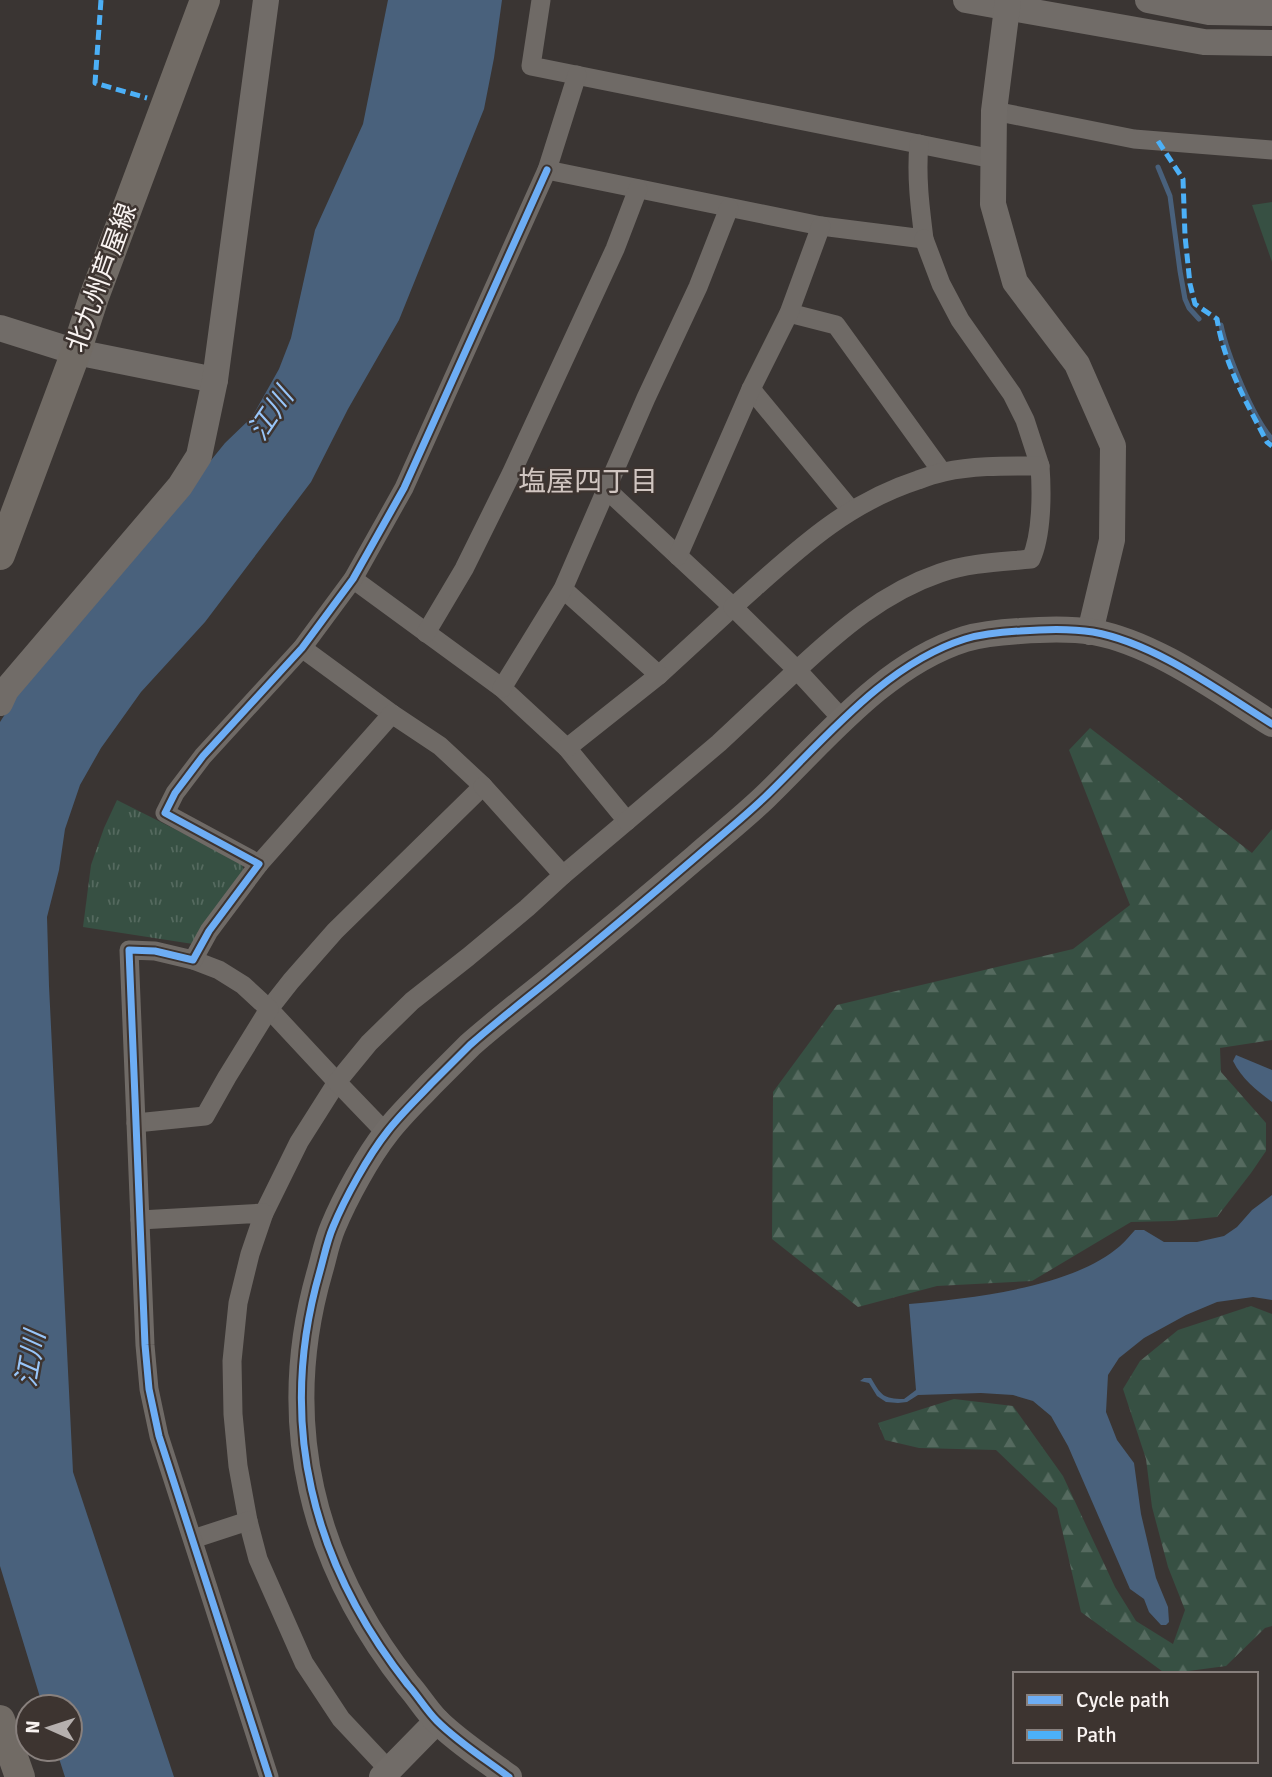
<svg xmlns="http://www.w3.org/2000/svg" width="1272" height="1777" viewBox="0 0 1272 1777" font-family="Signika,'Noto Sans JP',sans-serif">
<style>
.grass{fill:#375043}
.forest{fill:url(#forest-firs)}
.park{fill:url(#park-tufts)}
.water{fill:#49617c}
.lines{fill:none;stroke-linecap:round;stroke-linejoin:round}
.stream{stroke:#49617c;stroke-width:5}
.street{stroke:#6f6a66;stroke-width:19}
.secondary{stroke:#716c68;stroke-width:26}
.primary{stroke:#716b65;stroke-width:30}
.quiet{stroke:#4cb0f7;stroke-width:5;stroke-dasharray:10 5;stroke-linecap:butt}
.cycleway-casing{stroke:#3d3430;stroke-width:11}
.cycleway{stroke:#6dadf4;stroke-width:7}
.labels{text-anchor:middle;dominant-baseline:central;stroke-width:5;stroke-linejoin:round;paint-order:stroke}
.street-label{font-size:26px;fill:#f9f3f1;stroke:#3d3430}
.water-label{font-size:28px;font-style:italic;fill:#98c5f8;stroke:#3d3430}
.neighbourhood-label{font-size:28px;fill:#d0c5c0;stroke:#3d3430}
</style>
<defs>
<pattern id="forest-firs" width="22" height="20" patternUnits="userSpaceOnUse" patternTransform="scale(1.75)"><rect width="22" height="20" fill="#375043"/><path d="M5 1l3.5 6h-7zM16 11l3.5 6h-7z" fill="#556a5f"/></pattern>
<pattern id="park-tufts" width="24" height="20" patternUnits="userSpaceOnUse" patternTransform="scale(1.75)"><rect width="24" height="20" fill="#375043"/><path d="M3 7l-1-3M5 7V3M7 7l1-3M15 17l-1-3M17 17v-4M19 17l1-3" fill="none" stroke="#556a5f"/></pattern>
</defs>
<rect width="100%" height="100%" fill="#3a3533"/>
<!-- grass -->
<path class="grass" d="M1272,202V262L1252,205Z"/>
<!-- forest -->
<g class="forest">
<path d="M1090,728L1252,853L1272,829V1040L1220,1048L1221,1072L1266,1123V1151L1251,1173L1217,1217L1173,1221L1131,1222L1032,1281L937,1286L858,1307L772,1239L773,1092L837,1005L1073,949L1130,905L1069,750Z"/>
<path d="M1251,1306L1272,1314V1626L1265,1628L1226,1666L1166,1674L1081,1612L1057,1508L996,1450L919,1448L885,1440L878,1423L954,1399L1013,1406L1063,1476L1115,1587L1136,1621L1173,1644L1185,1610L1168,1567L1152,1507L1146,1459L1123,1389L1140,1361L1178,1330Z"/>
</g>
<!-- park -->
<path class="park" d="M117,800L242,863L244,872L193,944L83,927L91,865L104,828Z"/>
<!-- water -->
<g class="water">
<path d="M388,0H502L494,58L484,109L399,320L348,409L311,482L205,622L141,692L101,748L80,785L65,829L59,870L47,917L49,986L73,1472L174,1777H65L56,1749H70V1707H43L0,1566V722L36,666L195,480L225,443L252,417L279,369L291,338L315,230L363,124Z"/>
<path d="M1236,1055L1272,1070V1102C1256,1090 1242,1079 1233,1061Z"/>
<path d="M1272,1195V1300L1253,1297L1217,1302L1186,1315L1144,1338L1119,1358L1108,1375L1106,1412L1117,1440L1134,1463L1141,1514L1156,1578L1168,1607L1169,1622L1166,1625H1161L1149,1612L1144,1599L1130,1589L1068,1446L1051,1416L1033,1401L1013,1395L981,1393L918,1395L907,1402L898,1403L886,1402L877,1396L869,1383L860,1381L864,1378H871C881,1395 883,1399 904,1399L916,1390L909,1304C971,1298 1072,1288 1120,1246C1126,1241 1130,1235 1135,1230H1144L1164,1242H1197L1224,1236L1237,1227L1252,1210Z"/>
</g>
<g class="lines">
<!-- stream -->
<g class="stream">
<path d="M1158,167L1170,196L1180,271L1185,299L1189,308L1199,319"/>
<path d="M1221,325C1227,354 1253,418 1272,439"/>
</g>
<!-- street -->
<g class="street">
<path d="M541,0L531,66L993,159"/>
<path d="M577,75L547,170L821,226L924,239C920,207 916,176 919,144"/>
<path d="M994,111L1134,139L1272,150"/>
<path d="M924,239L941,284L960,320L1012,394L1025,420L1040,466"/>
<path d="M789,313L836,325L942,472"/>
<path d="M751,389L851,510"/>
<path d="M606,489L733,607L659,675"/>
<path d="M678,556L751,389L789,313L821,226"/>
<path d="M353,579L502,688L567,748L627,821L563,875"/>
<path d="M563,589L659,675L567,748"/>
<path d="M426,633L464,569L511,474L615,249L638,189"/>
<path d="M302,648L392,714"/>
<path d="M502,688L563,589L646,398L698,287L729,208"/>
<path d="M627,821L719,743L797,670L733,607C792,555 841,505 918,480C926,477 935,474 944,472C976,465 1008,466 1040,466C1042,493 1042,535 1031,559C1000,562 969,563 940,573C884,592 840,630 797,670L843,720"/>
<path d="M259,864L392,714L440,746L483,786L335,931L291,981L269,1009L337,1082L299,1142L264,1213"/>
<path d="M136,1123L205,1116L227,1077L269,1009L243,985L219,970L193,960"/>
<path d="M386,1133L337,1082L369,1043L412,1001L468,957L527,908L563,875L483,786"/>
<path d="M140,1220L264,1213L250,1254L238,1303L232,1361L233,1414L238,1466L248,1521L258,1559L304,1663L341,1719L389,1770"/>
<path d="M193,1539L248,1521"/>
<path d="M269,1777L159,1436L149,1389L145,1345L129,950L155,951L193,960L209,931L259,864L165,813L175,793L203,756L302,648L353,579L404,488L547,170"/>
</g>
<!-- secondary -->
<g class="secondary">
<path d="M966,0L1204,42L1272,43"/>
<path d="M1008,0L994,111L993,204L1015,282L1077,364L1113,446L1112,540L1090,632"/>
<path d="M1148,0L1209,12L1272,13"/>
<path d="M0,328L76,352L215,380"/>
<path d="M0,703L6,690L180,486L199,456L215,380L266,0"/>
<path d="M382,1777L437,1721"/>
<path d="M509,1777C485,1759 458,1742 437,1721C426,1710 418,1696 408,1685C312,1563 276,1423 320,1271C324,1257 327,1241 333,1227C345,1198 368,1156 387,1132C400,1115 416,1100 431,1084C444,1071 457,1058 470,1045C495,1023 522,1002 548,981C598,940 647,899 696,857C719,837 743,818 765,797C824,740 885,664 965,639C982,634 1002,632 1020,631C1045,629 1069,628 1093,632C1155,643 1219,691 1272,724"/>
</g>
<!-- primary -->
<g class="primary">
<path d="M0,555L76,352L94,297L205,0"/>
<path d="M0,1720L20,1777"/>
</g>
<!-- quiet -->
<g class="quiet">
<path d="M101,0L95,83L147,98"/>
<path d="M1158,141L1183,179L1185,236L1190,284L1195,304L1217,319C1224,363 1246,402 1267,442L1272,446"/>
</g>
<defs>
<g id="cycleway">
<path d="M269,1777L159,1436L149,1389L145,1345L129,950L155,951L193,960L209,931L259,864L165,813L175,793L203,756L302,648L353,579L404,488L547,170"/>
<path d="M509,1777C485,1759 458,1742 437,1721C426,1710 418,1696 408,1685C312,1563 276,1423 320,1271C324,1257 327,1241 333,1227C345,1198 368,1156 387,1132C400,1115 416,1100 431,1084C444,1071 457,1058 470,1045C495,1023 522,1002 548,981C598,940 647,899 696,857C719,837 743,818 765,797C824,740 885,664 965,639C982,634 1002,632 1020,631C1045,629 1069,628 1093,632C1155,643 1219,691 1272,724"/>
</g>
</defs>
<!-- cycleway casing -->
<use href="#cycleway" class="cycleway-casing"/>
<!-- cycleway -->
<use href="#cycleway" class="cycleway"/>
</g>
<g class="labels">
<!-- street labels -->
<g class="street-label">
<text transform="translate(102 278) rotate(-70)">北九州芦屋線</text>
</g>
<!-- water labels -->
<g class="water-label">
<text transform="translate(271 414) rotate(-56)">江川</text>
<text transform="translate(31 1359) rotate(-80)">江川</text>
</g>
<!-- neighbourhood labels -->
<g class="neighbourhood-label">
<text x="588" y="482">塩屋四丁目</text>
</g>
</g>
<!-- legend -->
<rect x="1013" y="1672" width="245" height="91" fill="#3d3430" stroke="#88807d" stroke-width="2"/>
<rect x="1027" y="1695" width="35" height="10" fill="#6dadf4" stroke="#88807d" stroke-width="2"/>
<text x="1076" y="1707" font-size="21" fill="#f9f3f1">Cycle path</text>
<rect x="1027" y="1730" width="35" height="10" fill="#4cb0f7" stroke="#88807d" stroke-width="2"/>
<text x="1076" y="1742" font-size="21" fill="#f9f3f1">Path</text>
<!-- north arrow -->
<g transform="translate(49 1728) rotate(273)"><circle r="33" fill="#3d3430" stroke="#88807d" stroke-width="2"/>
<path d="M0-5L12 26L0 18L-12 26Z" fill="#b6b0ae"/>
<text y="-10" font-size="19" font-weight="bold" text-anchor="middle" fill="#f9f3f1">N</text>
</g>
</svg>
